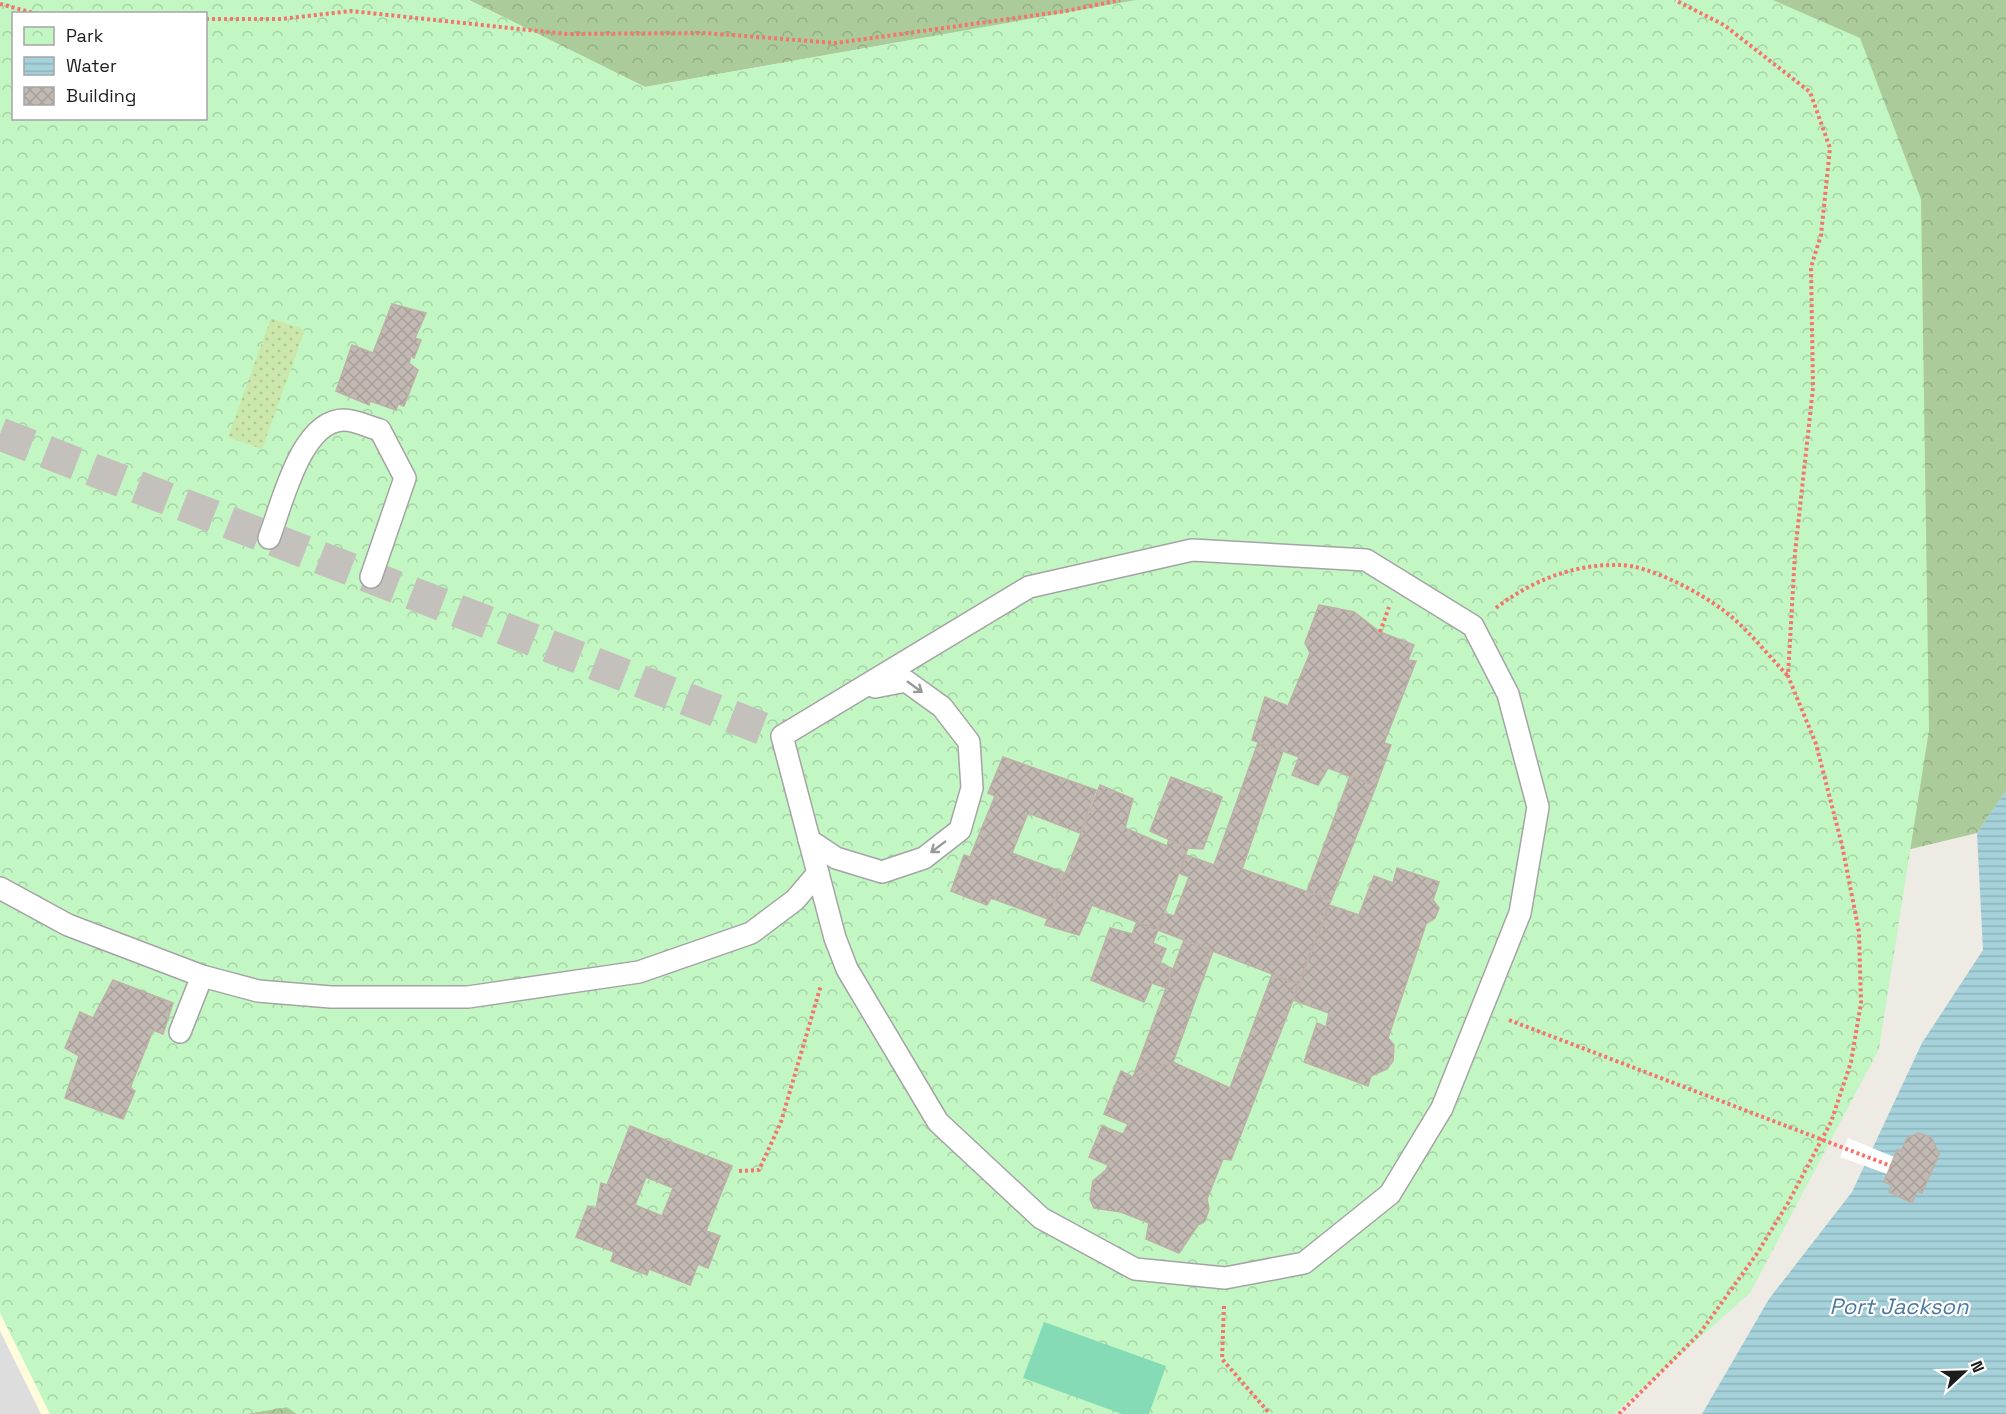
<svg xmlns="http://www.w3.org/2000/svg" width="2006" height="1414" viewBox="0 0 2006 1414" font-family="'Space Grotesk',sans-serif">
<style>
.education{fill:#fefcdd}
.forest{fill:url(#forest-crowns)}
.park{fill:url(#park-crowns);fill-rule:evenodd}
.garden{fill:url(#garden-dots)}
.pitch{fill:#84dbb5}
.parking{fill:#ddd}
.water{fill:url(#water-rules)}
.pier{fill:#fff}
.building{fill:url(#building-cross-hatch);stroke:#bfb0a7;stroke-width:1.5;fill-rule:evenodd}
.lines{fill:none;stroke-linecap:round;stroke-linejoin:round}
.minor-tunnel{stroke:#c4c1bc;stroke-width:33;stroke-dasharray:33 16;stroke-linecap:butt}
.service-casing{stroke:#a4a4a4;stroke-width:24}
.path{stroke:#f4756f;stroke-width:4;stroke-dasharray:3 3;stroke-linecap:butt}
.service{stroke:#fff;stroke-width:21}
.oneway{stroke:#999}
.labels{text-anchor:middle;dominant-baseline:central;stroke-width:4.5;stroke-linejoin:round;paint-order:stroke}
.water-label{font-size:22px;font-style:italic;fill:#4b7aa1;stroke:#fff}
</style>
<defs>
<pattern id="forest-crowns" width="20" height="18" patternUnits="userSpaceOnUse" patternTransform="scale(1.5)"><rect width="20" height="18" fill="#abcc9a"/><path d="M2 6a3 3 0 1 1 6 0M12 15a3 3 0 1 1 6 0" fill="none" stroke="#93af84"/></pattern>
<pattern id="park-crowns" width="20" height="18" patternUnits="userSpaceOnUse" patternTransform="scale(1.5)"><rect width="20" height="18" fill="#c2f7c3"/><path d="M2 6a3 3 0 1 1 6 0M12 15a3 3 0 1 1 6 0" fill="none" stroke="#a6d3a7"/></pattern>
<pattern id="garden-dots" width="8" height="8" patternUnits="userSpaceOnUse" patternTransform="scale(1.5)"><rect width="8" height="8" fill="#cbe7ab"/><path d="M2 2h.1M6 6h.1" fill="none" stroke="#aec693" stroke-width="1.8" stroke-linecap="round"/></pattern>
<pattern id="water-rules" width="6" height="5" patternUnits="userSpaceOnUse" patternTransform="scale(1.5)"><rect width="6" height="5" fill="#a5d1da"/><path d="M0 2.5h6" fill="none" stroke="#8eb3bb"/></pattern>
<pattern id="building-cross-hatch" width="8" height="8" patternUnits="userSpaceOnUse" patternTransform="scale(1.5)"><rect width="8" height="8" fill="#c2b9b3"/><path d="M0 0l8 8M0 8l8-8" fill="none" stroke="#a69f9a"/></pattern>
</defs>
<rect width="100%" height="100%" fill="#eeeae4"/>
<!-- education -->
<path class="education" d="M0,1304L51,1414H0Z"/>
<!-- forest -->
<g class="forest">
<path d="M469,0H2006V791L1977,833L1882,856L929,37L645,87Z"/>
<path d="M287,1407L297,1414H245Z"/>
</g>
<!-- park -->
<path class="park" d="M0,0H469L645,87L1136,0H1773L1860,38L1921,199L1929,730L1879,1049L1750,1293L1614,1414H297L287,1407L245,1414H50L0,1313ZM14,14H206V118H14Z"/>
<!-- garden -->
<path class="garden" d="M271,318L305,330L262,449L228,437Z"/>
<!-- pitch -->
<path class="pitch" d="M1044,1322L1166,1366L1149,1414H1122L1023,1378Z"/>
<!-- parking -->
<path class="parking" d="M0,1331L41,1414H0Z"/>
<!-- water -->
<path class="water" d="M2006,791V1414H1702L1769,1299L1852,1192L1922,1043L1983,950L1977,833Z"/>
<!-- pier -->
<path class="pier" d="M1848,1138L1894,1157L1887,1174L1840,1157Z"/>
<!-- building -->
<g class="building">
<path d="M392,304L426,313L415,338L421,340L414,358L411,356L409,363L418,370L404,406L398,404L396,410L370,401L369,405L336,391L352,345L373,353Z"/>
<path d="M1319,605L1354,612L1380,632L1414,645L1408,660L1416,661L1384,743L1391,745L1376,786L1328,768L1318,785L1292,775L1299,757L1252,740L1265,697L1288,706L1310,653L1305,643Z"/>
<path d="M1258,743L1283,751L1242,869L1331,900L1298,984L1158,930L1164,913L1174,916L1189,877L1179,873L1186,855L1214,865Z"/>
<path d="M1003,757L1096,790L1080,833L1028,813L1012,853L1065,873L1048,919L991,898L987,905L951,891L964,855L970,857L995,796L988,793Z"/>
<path d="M1350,776L1376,786L1331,900L1307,891Z"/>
<path d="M1171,777L1222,797L1203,849L1188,848L1150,831Z"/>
<path d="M1100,785L1133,799L1125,828L1167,846L1169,839L1188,848L1158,930L1092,905L1079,935L1045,925Z"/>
<path d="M1397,868L1439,882L1433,900L1439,908L1435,918L1426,924L1388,1038L1394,1045L1393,1061L1387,1069L1371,1076L1368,1086L1304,1062L1317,1023L1326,1027L1329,1013L1293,1000L1329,905L1359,915L1374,876L1393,883Z"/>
<path d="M1137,922L1158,930L1153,943L1166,949L1160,963L1173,969L1166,988L1152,983L1144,1002L1091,980L1110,928L1132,934Z"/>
<path d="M1184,940L1213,951L1173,1062L1133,1077Z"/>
<path d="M1272,975L1298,984L1293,1000L1231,1160L1223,1159L1207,1199L1209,1209L1205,1221L1198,1225L1179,1253L1146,1239L1149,1223L1121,1212L1094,1208L1090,1199L1093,1181L1106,1170L1108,1165L1089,1157L1102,1126L1123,1134L1128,1124L1104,1114L1121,1071L1133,1077L1173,1062L1230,1088Z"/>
<path d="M113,980L173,1003L163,1034L153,1030L130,1088L135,1091L123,1119L65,1098L79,1056L65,1048L80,1012L93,1018Z"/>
<path d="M630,1126L732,1166L706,1231L720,1236L708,1268L698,1264L690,1285L649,1269L647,1275L611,1261L614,1252L576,1237L588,1206L596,1209L601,1183L607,1185ZM646,1177L673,1188L662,1216L635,1205Z"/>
<path d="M1918,1133L1931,1137L1939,1154L1922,1193L1917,1191L1912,1203L1889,1192L1892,1185L1884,1182L1897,1150L1901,1151L1907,1138Z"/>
</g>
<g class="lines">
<!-- minor-tunnel -->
<path class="minor-tunnel" d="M0,434L782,736"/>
<defs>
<g id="service">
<path d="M269,538C282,504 301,420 344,420C355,420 369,427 380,430L405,478L371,577"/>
<path d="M1192,550L1366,560L1473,626L1508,694L1538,807L1520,913L1442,1108L1390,1194L1304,1263L1225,1278L1135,1269L1041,1218L938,1122L847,969L835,938L782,736L1029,587Z"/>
<path d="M809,840L836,858L882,872L924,858L960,830L972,788L969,742L942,707L906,681L875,687"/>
<path d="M0,888L68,925L202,976L258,991L331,997H468L639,972L751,933L795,900L818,873"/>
<path d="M180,1032L202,976"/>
</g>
</defs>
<!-- service casing -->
<use href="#service" class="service-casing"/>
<!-- path -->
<g class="path">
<path d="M0,4L38,14"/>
<path d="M206,19H281L351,11L566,34L705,33L836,43L1066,11L1120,0"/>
<path d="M1496,608C1531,581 1573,564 1619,565C1649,565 1699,592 1723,610C1747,628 1767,654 1788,676"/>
<path d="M1380,632L1389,607"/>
<path d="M1509,1020L1891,1166"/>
<path d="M739,1171L759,1170L781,1122L821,985"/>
<path d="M1224,1306L1222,1359L1270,1414"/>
<path d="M1619,1414L1700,1333L1756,1255L1788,1203L1831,1122L1851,1062L1861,1003L1859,932L1842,845L1816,744L1788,676L1795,553L1813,388L1811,267L1821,235L1830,148L1810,92L1724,25L1675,0"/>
</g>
<!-- service -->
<use href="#service" class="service"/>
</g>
<!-- one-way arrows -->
<defs><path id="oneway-shaft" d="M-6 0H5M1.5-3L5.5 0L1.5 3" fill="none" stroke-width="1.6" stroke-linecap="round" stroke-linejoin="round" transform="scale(1.5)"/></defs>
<g class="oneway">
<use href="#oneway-shaft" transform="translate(915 687) rotate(36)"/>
<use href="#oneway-shaft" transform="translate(938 847) rotate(143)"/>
</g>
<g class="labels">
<!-- water labels -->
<g class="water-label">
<text x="1899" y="1306">Port Jackson</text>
</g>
</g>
<!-- legend -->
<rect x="12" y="12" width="195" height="108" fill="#ffffff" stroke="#a5a5a5" stroke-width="1.5"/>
<rect x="24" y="27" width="30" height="18" fill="url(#park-crowns)" stroke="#a5a5a5" stroke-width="1.5"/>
<text x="66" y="42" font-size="18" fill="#1d1d1d">Park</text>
<rect x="24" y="57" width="30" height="18" fill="url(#water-rules)" stroke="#a5a5a5" stroke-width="1.5"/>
<text x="66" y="72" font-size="18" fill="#1d1d1d">Water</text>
<rect x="24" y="87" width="30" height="18" fill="url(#building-cross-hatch)" stroke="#a5a5a5" stroke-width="1.5"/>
<text x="66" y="102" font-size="18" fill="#1d1d1d">Building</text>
<!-- north arrow -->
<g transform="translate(1964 1372) rotate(68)" stroke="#ffffff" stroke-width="4.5" paint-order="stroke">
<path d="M0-4.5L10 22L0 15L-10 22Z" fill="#1d1d1d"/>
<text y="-9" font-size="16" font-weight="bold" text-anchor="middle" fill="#1d1d1d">N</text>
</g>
</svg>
